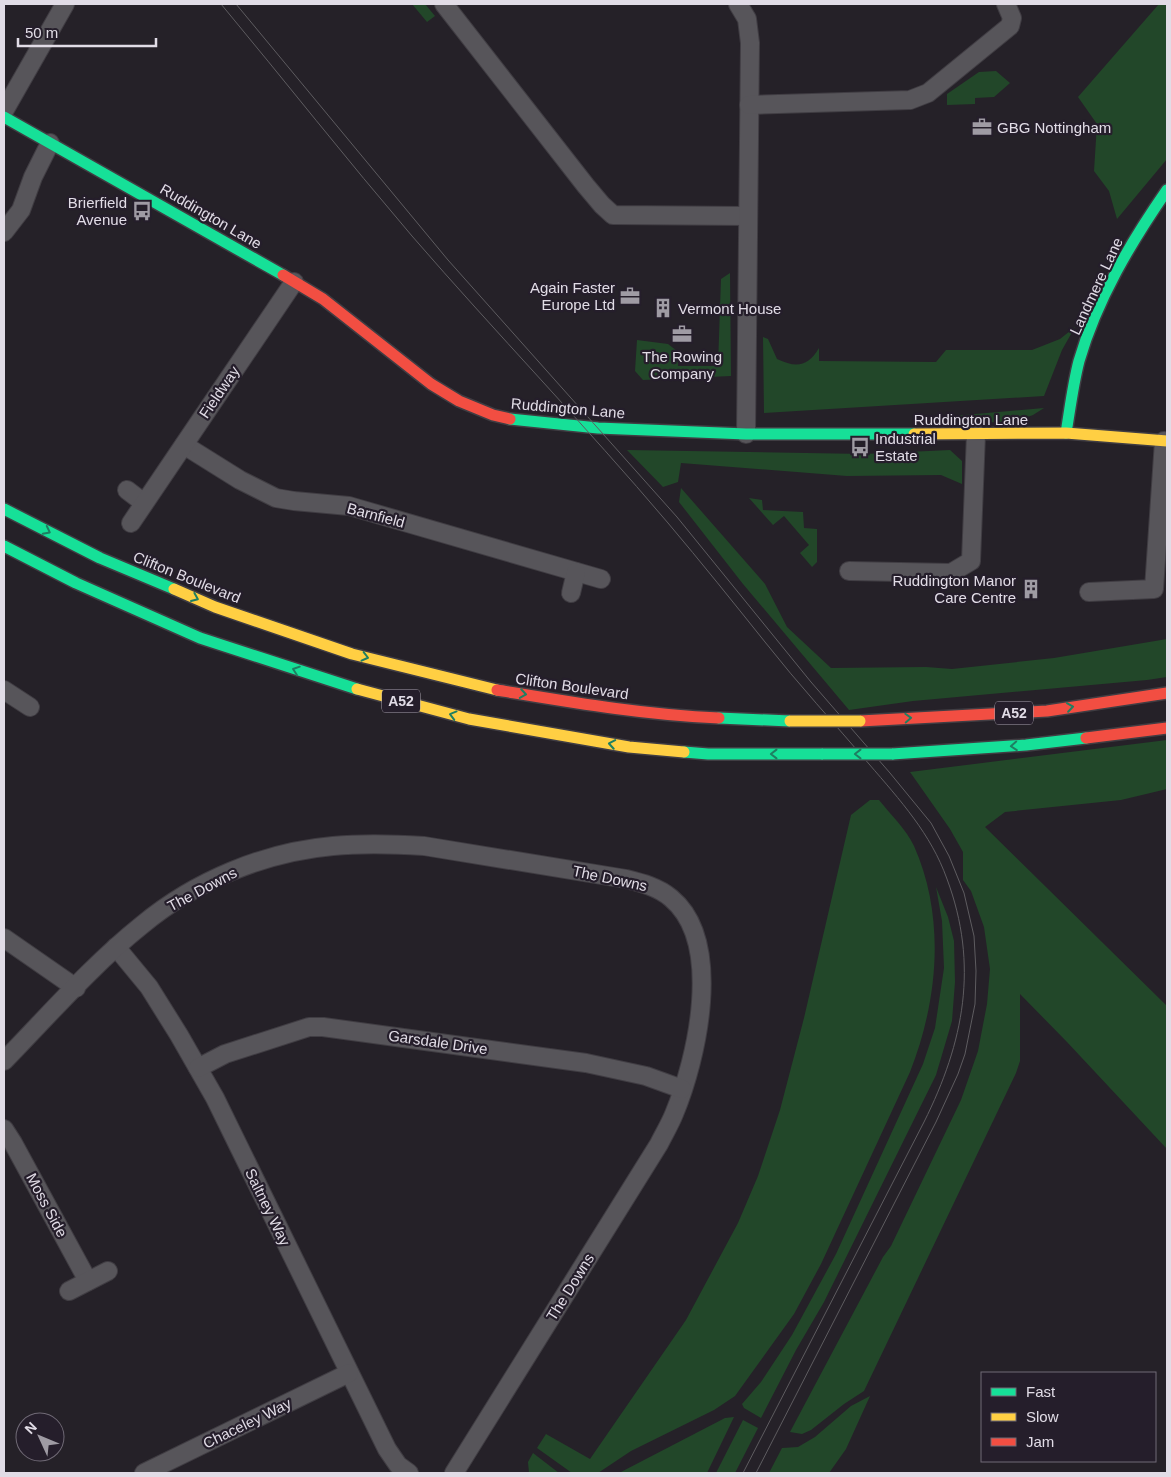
<svg xmlns="http://www.w3.org/2000/svg" width="1171" height="1477" viewBox="0 0 1171 1477" font-family="Helvetica,sans-serif">
<style>
.green{fill:#224729}
.lines{fill:none;stroke-linecap:round;stroke-linejoin:round}
.street-casing{stroke:#403d43;stroke-width:20}
.fast-casing{stroke:#403d43;stroke-width:14}
.slow-casing{stroke:#403d43;stroke-width:14}
.jam-casing{stroke:#403d43;stroke-width:14}
.street{stroke:#57555a;stroke-width:18}
.fast{stroke:#16e098;stroke-width:11}
.slow{stroke:#ffcf43;stroke-width:11}
.jam{stroke:#f24e42;stroke-width:11}
.tram{stroke:#5e5c60;stroke-width:1}
.fast-bridge-casing{stroke:#403d43;stroke-width:14;stroke-linecap:butt}
.slow-bridge-casing{stroke:#403d43;stroke-width:14;stroke-linecap:butt}
.fast-bridge{stroke:#16e098;stroke-width:11}
.slow-bridge{stroke:#ffcf43;stroke-width:11}
.oneway{stroke:#1e7f62}
.labels{text-anchor:middle;dominant-baseline:central;stroke-width:4.5;stroke-linejoin:round;paint-order:stroke}
.shield{fill:#251e2b;stroke:#a9a3ae;stroke-width:1}
.shield-label{font-size:14px;font-weight:bold;fill:#e1dce6}
.poi-label{font-size:15px;fill:#e1dce6;stroke:#251e2b;text-anchor:start}
.street-label{font-size:15px;fill:#e1dce6;stroke:#251e2b}
</style>
<rect width="100%" height="100%" fill="#252128"/>
<!-- green -->
<g class="green">
<path d="M412,4H425L435,16L427,22Z"/>
<path d="M1159,4H1167V159L1117,219L1109,191L1094,171L1097,124L1078,97Z"/>
<path d="M996,71L1010,83L994,97L975,98V104L947,105V94L979,72Z"/>
<path d="M730,273L731,376L643,380L635,371L637,340L668,344L677,351L678,366H718L721,279Z"/>
<path d="M1075,327L1062,350L1044,396L764,413L763,337L768,339L777,359C796,368 808,367 819,348V361L936,362L946,350H1032L1060,339Z"/>
<path d="M1044,408L1033,415L1014,422L919,423V419Z"/>
<path d="M627,450L864,454L950,450L962,461V484L941,475L847,476L681,463L678,482L663,487Z"/>
<path d="M681,488L765,584L787,627L831,668L926,667L952,669L1054,658L1167,639V677L1147,680L913,701L849,710L743,584L679,502Z"/>
<path d="M749,498L762,500L763,510L803,512L804,528L817,529V562L812,567L800,553L809,545L784,516L773,525Z"/>
<path d="M1167,740V789L1121,800L1005,812L985,827L1167,1006V1149L1067,1042L1020,994V1061L1016,1073L864,1391L844,1404L811,1430L802,1434L790,1432L883,1257L891,1246L961,1100L978,1051L987,1004L990,969L984,927L971,891L963,880V852L950,829L910,772Z"/>
<path d="M870,800H879C891,815 906,829 914,846C946,918 938,1001 910,1072L821,1264L794,1314L735,1396L714,1410L631,1451L598,1473H572L537,1448L546,1434L590,1459L686,1320L738,1223L758,1176L780,1110L804,1018L851,815Z"/>
<path d="M936,887L948,917L954,941L955,982L952,1021L936,1075L824,1302L796,1350L761,1418L744,1408L742,1404L761,1382L792,1335L836,1254L923,1064L935,1028L944,968L942,921Z"/>
<path d="M870,1396L846,1449L829,1473H769L782,1448L798,1447L815,1437L851,1406Z"/>
<path d="M734,1417L707,1473H619L725,1418Z"/>
<path d="M743,1420L758,1428L735,1473H716Z"/>
<path d="M533,1453L559,1473H529L528,1462Z"/>
</g>
<g class="lines">
<defs>
<g id="street">
<path d="M444,4L586,186L602,205L613,215L748,216"/>
<path d="M738,4L747,19L750,43L746,434"/>
<path d="M749,105L910,100L928,93L1010,26L1012,18L1006,4"/>
<path d="M4,111L65,4"/>
<path d="M4,232L21,210L33,177L50,143"/>
<path d="M184,445L240,480L276,498L294,501L349,506L601,579"/>
<path d="M127,490L144,503"/>
<path d="M131,523L294,282"/>
<path d="M849,571L951,573L971,561L976,434"/>
<path d="M1089,592L1154,589L1164,441"/>
<path d="M571,593L576,572"/>
<path d="M4,690L30,707"/>
<path d="M4,938L76,988"/>
<path d="M116,947L149,987L179,1035L215,1098L387,1449L398,1465L409,1473"/>
<path d="M4,1061C48,1016 92,965 142,925C195,881 264,852 333,846C363,843 394,844 424,846L626,879C642,883 658,887 671,898C724,942 697,1059 674,1114C670,1124 664,1134 659,1144L454,1473"/>
<path d="M198,1068L225,1054L309,1027H323L586,1063L646,1076L682,1089"/>
<path d="M4,1129L13,1143L88,1281"/>
<path d="M69,1291L108,1271"/>
<path d="M144,1473L349,1373"/>
</g>
<g id="fast">
<path d="M4,117L283,275"/>
<path d="M510,419L598,428L746,434H914"/>
<path d="M1066,433C1070,409 1073,384 1079,361C1097,299 1131,242 1167,190"/>
<path d="M4,509L100,558L174,589"/>
<path d="M4,546L76,583L200,638L357,689"/>
<path d="M719,718L790,721"/>
<path d="M684,752L708,754H823"/>
<path d="M892,754L1026,745L1086,738"/>
</g>
<g id="slow">
<path d="M914,434L1066,433L1167,441"/>
<path d="M174,589L215,607L352,654L497,690"/>
<path d="M357,689L469,719L629,747L684,752"/>
</g>
<g id="jam">
<path d="M283,275L323,299L431,384L459,401L493,415L510,419"/>
<path d="M497,690C570,702 644,715 719,718"/>
<path d="M860,721L1047,711L1167,693"/>
<path d="M1086,738L1167,728"/>
</g>
</defs>
<!-- street casing -->
<use href="#street" class="street-casing"/>
<!-- fast casing -->
<use href="#fast" class="fast-casing"/>
<!-- slow casing -->
<use href="#slow" class="slow-casing"/>
<!-- jam casing -->
<use href="#jam" class="jam-casing"/>
<!-- street -->
<use href="#street" class="street"/>
<!-- fast -->
<use href="#fast" class="fast"/>
<!-- slow -->
<use href="#slow" class="slow"/>
<!-- jam -->
<use href="#jam" class="jam"/>
<!-- tram -->
<g class="tram">
<path d="M221,4C285,81 347,160 412,236C496,333 585,425 668,523C701,562 733,602 765,642C798,684 835,724 869,764C900,800 931,834 947,879C979,965 964,1042 924,1122L743,1473"/>
<path d="M236,4L448,260L677,517L811,682L890,773L931,823L949,856L964,893L974,936L976,971L975,1004L965,1054L958,1074L936,1122L756,1473"/>
</g>
<defs>
<path id="fast-bridge" d="M823,754H892"/>
<path id="slow-bridge" d="M790,721H860"/>
</defs>
<!-- fast-bridge casing -->
<use href="#fast-bridge" class="fast-bridge-casing"/>
<!-- slow-bridge casing -->
<use href="#slow-bridge" class="slow-bridge-casing"/>
<!-- fast-bridge -->
<use href="#fast-bridge" class="fast-bridge"/>
<!-- slow-bridge -->
<use href="#slow-bridge" class="slow-bridge"/>
</g>
<!-- one-way arrows -->
<defs><path id="oneway-chevron" d="M-2-3.5L2.5 0L-2 3.5" fill="none" stroke-width="1.6" stroke-linecap="round" stroke-linejoin="round" transform="scale(1.25)"/></defs>
<g class="oneway">
<use href="#oneway-chevron" transform="translate(47 531) rotate(27)"/>
<use href="#oneway-chevron" transform="translate(195 598) rotate(23)"/>
<use href="#oneway-chevron" transform="translate(365 657) rotate(14)"/>
<use href="#oneway-chevron" transform="translate(296 670) rotate(-161)"/>
<use href="#oneway-chevron" transform="translate(523 694) rotate(9)"/>
<use href="#oneway-chevron" transform="translate(1070 707) rotate(-8)"/>
<use href="#oneway-chevron" transform="translate(453 715) rotate(-165)"/>
<use href="#oneway-chevron" transform="translate(908 718) rotate(-3)"/>
<use href="#oneway-chevron" transform="translate(612 744) rotate(-170)"/>
<use href="#oneway-chevron" transform="translate(1014 746) rotate(176)"/>
<use href="#oneway-chevron" transform="translate(774 754) rotate(-180)"/>
<use href="#oneway-chevron" transform="translate(858 754) rotate(-180)"/>
</g>
<!-- icons -->
<defs>
<symbol id="office-bare" viewBox="-9 -9 18 18"><path d="M-6-3h4V-5.5h4V-3h4V5H-6ZM-1-4.5V-3h2v-1.5ZM-6 0V1H6V0Z" fill="#9f9ba4" stroke="#251e2b" stroke-width="2.5" paint-order="stroke"/></symbol>
<symbol id="bus-bare" viewBox="-9 -9 18 18"><path d="M-5-6H5V4H4V6H2V4H-2V6H-4V4H-5ZM-3.5-4V0h7V-4ZM-3.5 1.2v1.5H-2V1.2ZM2 1.2v1.5H3.5V1.2Z" fill="#9f9ba4" stroke="#251e2b" stroke-width="2.5" paint-order="stroke"/></symbol>
<symbol id="building-bare" viewBox="-9 -9 18 18"><path d="M-4-6H4V6H1V3H-1V6H-4ZM-2.5-4.3h1.7v1.8h-1.7ZM.8-4.3h1.7v1.8H.8ZM-2.5-1h1.7V.8h-1.7ZM.8-1h1.7V.8H.8Z" fill="#9f9ba4" stroke="#251e2b" stroke-width="2.5" paint-order="stroke"/></symbol>
</defs>
<g fill-rule="evenodd">
<use href="#office-bare" x="968" y="113" width="28" height="28"/>
<use href="#bus-bare" x="128" y="197" width="28" height="28"/>
<use href="#office-bare" x="616" y="282" width="28" height="28"/>
<use href="#building-bare" x="649" y="294" width="28" height="28"/>
<use href="#office-bare" x="668" y="320" width="28" height="28"/>
<use href="#bus-bare" x="846" y="433" width="28" height="28"/>
<use href="#building-bare" x="1017" y="575" width="28" height="28"/>
</g>
<g class="labels">
<!-- shield labels -->
<g class="shield">
<rect x="382" y="689.5" width="38" height="23" rx="4"/>
<rect x="995" y="701.5" width="38" height="23" rx="4"/>
</g>
<g class="shield-label">
<text x="401" y="701">A52</text>
<text x="1014" y="713">A52</text>
</g>
<!-- poi labels -->
<g class="poi-label">
<text x="997" y="127">GBG Nottingham</text>
<text x="127" y="202" text-anchor="end">Brierfield<tspan x="127" dy="17">Avenue</tspan></text>
<text x="615" y="287" text-anchor="end">Again Faster<tspan x="615" dy="17">Europe Ltd</tspan></text>
<text x="678" y="308">Vermont House</text>
<text x="682" y="356" text-anchor="middle">The Rowing<tspan x="682" dy="17">Company</tspan></text>
<text x="875" y="438">Industrial<tspan x="875" dy="17">Estate</tspan></text>
<text x="1016" y="580" text-anchor="end">Ruddington Manor<tspan x="1016" dy="17">Care Centre</tspan></text>
</g>
<!-- street labels -->
<g class="street-label">
<text transform="translate(211 216) rotate(30)">Ruddington Lane</text>
<text transform="translate(1096 286) rotate(-65)">Landmere Lane</text>
<text transform="translate(219 392) rotate(-56)">Fieldway</text>
<text transform="translate(568 408) rotate(5)">Ruddington Lane</text>
<text x="971" y="419">Ruddington Lane</text>
<text transform="translate(376 515) rotate(15)">Barnfield</text>
<text transform="translate(187 577) rotate(22)">Clifton Boulevard</text>
<text transform="translate(572 686) rotate(8)">Clifton Boulevard</text>
<text transform="translate(610 878) rotate(12)">The Downs</text>
<text transform="translate(202 889) rotate(-28)">The Downs</text>
<text transform="translate(438 1042) rotate(8)">Garsdale Drive</text>
<text transform="translate(47 1205) rotate(62)">Moss Side</text>
<text transform="translate(268 1207) rotate(64)">Saltney Way</text>
<text transform="translate(570 1287) rotate(-58)">The Downs</text>
<text transform="translate(247 1423) rotate(-26)">Chaceley Way</text>
</g>
</g>
<!-- border -->
<rect width="1171" height="1477" fill="none" stroke="#e1dce6" stroke-width="10"/>
<!-- legend -->
<rect x="981" y="1372" width="175" height="90" fill="#251e2b" stroke="#706a76"/>
<rect x="991" y="1388" width="25" height="8" fill="#16e098" stroke="#706a76"/>
<text x="1026" y="1397" font-size="15" fill="#e1dce6">Fast</text>
<rect x="991" y="1413" width="25" height="8" fill="#ffcf43" stroke="#706a76"/>
<text x="1026" y="1422" font-size="15" fill="#e1dce6">Slow</text>
<rect x="991" y="1438" width="25" height="8" fill="#f24e42" stroke="#706a76"/>
<text x="1026" y="1447" font-size="15" fill="#e1dce6">Jam</text>
<!-- north arrow -->
<g transform="translate(40 1437) rotate(314)"><circle r="24" fill="#251e2b" stroke="#706a76"/>
<path d="M0-4L9 19L0 12L-9 19Z" fill="#9f9ba4"/>
<text y="-8" font-size="14" font-weight="bold" text-anchor="middle" fill="#e1dce6">N</text>
</g>
<!-- scale -->
<path d="M18 38v8h138v-8" fill="none" stroke="#e1dce6" stroke-width="2.5"/>
<text x="25" y="38" font-size="15" fill="#e1dce6" stroke="#251e2b" stroke-width="4" paint-order="stroke">50 m</text>
</svg>
